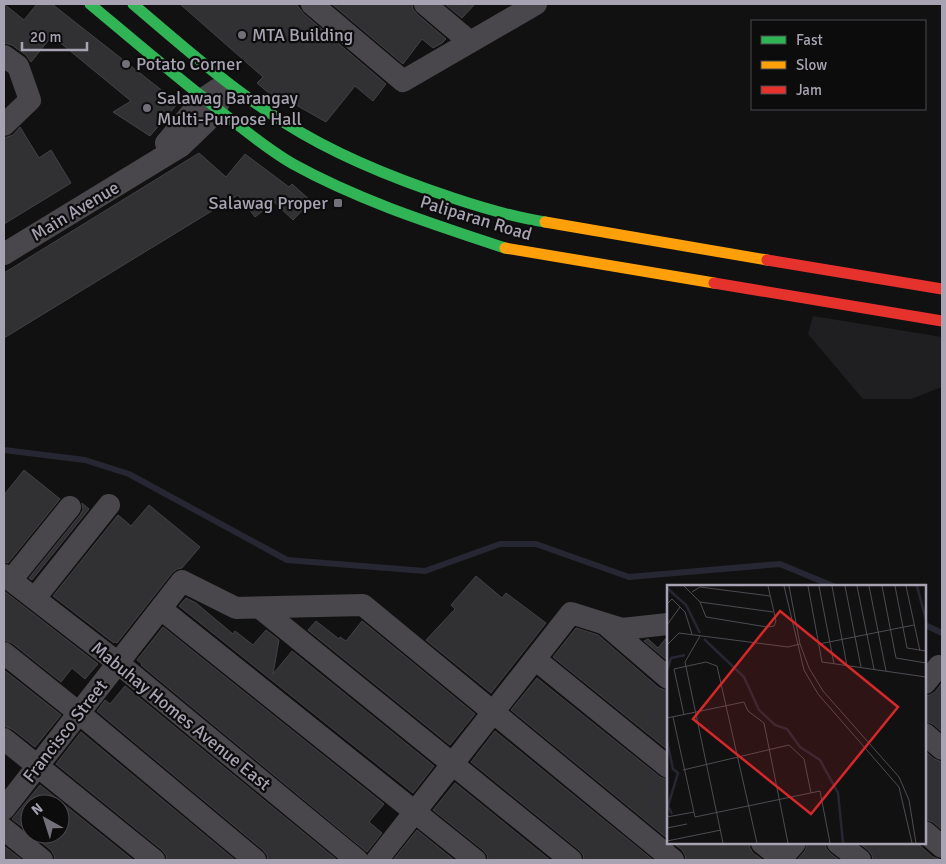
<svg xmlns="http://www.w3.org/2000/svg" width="946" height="864" viewBox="0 0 946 864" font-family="Signika,sans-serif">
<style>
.built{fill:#1f1e20}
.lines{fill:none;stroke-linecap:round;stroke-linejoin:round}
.stream{stroke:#262732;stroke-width:6}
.building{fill:#313032;stroke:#424145}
.street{stroke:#49474b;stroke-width:22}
.fast{stroke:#30b455;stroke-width:11}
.slow{stroke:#ff9f0a;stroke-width:11}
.jam{stroke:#e5322d;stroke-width:11}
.poi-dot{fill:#73707a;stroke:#0d0c0d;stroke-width:2}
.labels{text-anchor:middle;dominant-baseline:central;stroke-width:4.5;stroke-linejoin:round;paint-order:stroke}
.poi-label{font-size:18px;fill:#a7a3b2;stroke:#0d0c0d;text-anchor:start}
.street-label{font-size:18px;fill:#a7a3b2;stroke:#0d0c0d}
.inset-river{fill:none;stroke:#262732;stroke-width:2.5}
.inset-road{fill:none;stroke:#4e4b52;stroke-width:1}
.view{fill:#d62828;fill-opacity:0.15;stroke:#d62828;stroke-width:2.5}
.inset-edge{fill:none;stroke:#a7a3b2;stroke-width:2.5}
</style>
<rect width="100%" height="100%" fill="#121112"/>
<!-- built -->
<path class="built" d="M813,316L942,337V387L911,399H863L808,334Z"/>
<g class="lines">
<!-- stream -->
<g class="stream">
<path d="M4,450L85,460L129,474L287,560L425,571L500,544H536L629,577L780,564L833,586"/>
<path d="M925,625L942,633"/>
</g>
</g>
<!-- building -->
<g class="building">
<path d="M4,4L24,20L37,4H52L178,103L150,136L113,112L131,101L52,36L31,62L26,55L12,45L4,43Z"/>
<path d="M180,4H296L304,14L386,84L373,101L355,86L326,122L275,93L272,96L270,94L257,83L263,77Z"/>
<path d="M332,4H412L413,9L417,14L446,39L442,43L433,48L422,39L403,64Z"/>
<path d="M445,4H475L462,18Z"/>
<path d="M20,127L39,158L51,150L71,183L4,224V138L13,135Z"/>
<path d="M199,153L226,177L245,154L289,187L292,184L311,201L293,220L274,202L255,217L238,195L4,338V273Z"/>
<path d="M24,470L60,499L8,563L4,562V495Z"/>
<path d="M82,503L89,509L32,580L29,578L80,515L83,510Z"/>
<path d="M149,505L200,547L182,568L177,569L172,573L117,643L115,642L114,643L53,596L118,515L131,526Z"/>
<path d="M476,576L502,598L506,593L546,623L491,693L426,640L455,609L451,605Z"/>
<path d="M4,591L98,664L85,679L72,668L61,682L12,643L4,640Z"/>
<path d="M186,598L196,603L233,634L235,631L253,645L266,630L279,640L273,674L292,651L434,766L413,793L179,606Z"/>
<path d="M316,621L339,639L340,637L346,641L362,621L475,714L450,745L308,630Z"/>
<path d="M163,627L384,804L369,822L382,833L367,852L141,665L142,664L137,660Z"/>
<path d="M576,628L598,635L659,688L668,691V750L553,657Z"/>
<path d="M667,637H668V661L644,641L648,639L658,648Z"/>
<path d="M4,670L61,715L35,747L12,729L4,726Z"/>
<path d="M537,678L660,777L668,780V839L511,710Z"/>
<path d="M942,683V732L933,724L925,721V696L930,695L935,692Z"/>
<path d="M125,686L337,860H268L267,855L263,850L97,711L105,700L110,704Z"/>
<path d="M495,731L653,860H584L583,855L579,850L471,762Z"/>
<path d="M81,732L235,860H167L166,855L162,850L56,764Z"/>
<path d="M925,751L934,759L942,762V830L933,822L925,819Z"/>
<path d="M455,783L550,860H488L487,855L483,850L433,810Z"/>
<path d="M40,785L133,860H55L54,855L51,850L31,834H60V804H30V833L12,819Z"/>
<path d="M417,830L454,860H393Z"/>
<path d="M673,843H749L750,848L753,853L763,860H686L685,855L682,850Z"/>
<path d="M808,843H825L826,848L830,853L839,860H797L805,851Z"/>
<path d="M859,843H917L933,857L942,860H873L872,855L868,850Z"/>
<path d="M4,846L22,860H4Z"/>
</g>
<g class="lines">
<!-- street -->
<g class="street">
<path d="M312,4L403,81L536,4"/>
<path d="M425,4L470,42"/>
<path d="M4,56L18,66L30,100L4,125"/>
<path d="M166,143L203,99L218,89"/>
<path d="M4,254L181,146L207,121L216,109L223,93"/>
<path d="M4,575L118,663L357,860"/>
<path d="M11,580L70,507"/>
<path d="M35,598L109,505"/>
<path d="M260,608L571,860"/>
<path d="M161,609L475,860"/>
<path d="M605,624L668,678"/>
<path d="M4,653L79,713L255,860"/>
<path d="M535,659L668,767"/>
<path d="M925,683L939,666"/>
<path d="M925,734L942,749"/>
<path d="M4,739L154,860"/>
<path d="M4,809L182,581L236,608L363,605L673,860"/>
<path d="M4,829L42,860"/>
<path d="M925,832L942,847"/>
<path d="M762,843L782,859"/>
<path d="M838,843L860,860"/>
<path d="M377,860L571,613L622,629L668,624"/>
<path d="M780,860L795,843"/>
</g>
<!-- fast -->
<g class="fast">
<path d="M90,4C133,40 175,76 219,110C243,129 267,149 293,164C360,201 433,224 505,248"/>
<path d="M133,4C182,46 230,88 285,123C337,156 395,179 453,198C483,208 513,217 545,222"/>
</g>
<!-- slow -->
<g class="slow">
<path d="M545,222L767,260"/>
<path d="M505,248L714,283"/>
</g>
<!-- jam -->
<g class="jam">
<path d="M767,260L942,289"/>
<path d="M714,283L942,321"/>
</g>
</g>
<!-- markers -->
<g class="poi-dot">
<circle cx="242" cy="35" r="5"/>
<circle cx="126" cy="64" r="5"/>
<circle cx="147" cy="108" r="5"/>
<rect x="333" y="198" width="10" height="10" rx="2.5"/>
</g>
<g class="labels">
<!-- poi labels -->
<g class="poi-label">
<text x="252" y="35">MTA Building</text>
<text x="136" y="64">Potato Corner</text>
<text x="157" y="98">Salawag Barangay<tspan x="157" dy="21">Multi-Purpose Hall</tspan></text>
<text x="328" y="203" text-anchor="end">Salawag Proper</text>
</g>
<!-- street labels -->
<g class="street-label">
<text transform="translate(75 211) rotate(-31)">Main Avenue</text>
<text transform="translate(476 218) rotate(17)">Paliparan Road</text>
<text transform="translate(181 716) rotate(39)">Mabuhay Homes Avenue East</text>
<text transform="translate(65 731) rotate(-52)">Francisco Street</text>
</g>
</g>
<!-- overview -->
<g transform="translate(667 585)">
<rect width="259" height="259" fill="#121112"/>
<path class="inset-river" d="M250,1L259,35M0,3L19,20L33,48M37,54L77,92L92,125L108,140L120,144L133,162L153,175L171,208L176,258M0,85L4,73L18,70M0,156L6,184L11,188L1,221L5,229"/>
<path class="inset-road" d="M17,1L33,17L39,32L100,42L107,41L109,36L101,1M117,1L137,85L151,109L232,202L245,258M122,1L133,59L142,83L156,106L232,192L242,215L249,258M141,1L155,77L259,92M152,1L167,79M165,1L180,81M178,1L194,82M190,1L207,84M202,1L219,86M215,1L229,73L259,78M228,1L240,63L259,66M239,1L253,66M25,7L33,2L103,11M33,17L106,27M0,19L5,14L18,27L25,49M0,40L13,22M33,51L18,77L56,258M152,59L247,40M0,60L12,48L121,62L133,59M17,130L7,84L39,77L50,81L90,258M6,132L28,232L153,206L163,258M0,133L77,117L81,126L97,138L121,258M16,185L122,160L137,174L144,208M0,232L27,227M0,243L20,239M0,256L54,245"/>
<path class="view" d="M113,26L231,122L144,229L26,134Z"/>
<rect width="259" height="259" class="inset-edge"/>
</g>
<!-- border -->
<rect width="946" height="864" fill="none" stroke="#a7a3b2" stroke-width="10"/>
<!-- legend -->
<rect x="751" y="20" width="175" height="90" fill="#0d0c0d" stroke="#4b484f"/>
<rect x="761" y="36" width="25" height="8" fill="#30b455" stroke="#4b484f"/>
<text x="796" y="45" font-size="15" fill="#a7a3b2">Fast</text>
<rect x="761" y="61" width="25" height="8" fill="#ff9f0a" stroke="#4b484f"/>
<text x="796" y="70" font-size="15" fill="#a7a3b2">Slow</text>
<rect x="761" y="86" width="25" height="8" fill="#e5322d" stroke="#4b484f"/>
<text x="796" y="95" font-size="15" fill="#a7a3b2">Jam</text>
<!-- north arrow -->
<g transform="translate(45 819) rotate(321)"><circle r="24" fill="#0d0c0d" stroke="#4b484f"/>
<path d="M0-4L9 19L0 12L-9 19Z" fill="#73707a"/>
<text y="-8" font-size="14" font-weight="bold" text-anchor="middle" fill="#a7a3b2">N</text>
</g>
<!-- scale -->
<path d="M22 42v8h65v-8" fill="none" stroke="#a7a3b2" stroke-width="2.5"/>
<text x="30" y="42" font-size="15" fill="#a7a3b2" stroke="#0d0c0d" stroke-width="4" paint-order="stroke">20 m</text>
</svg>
